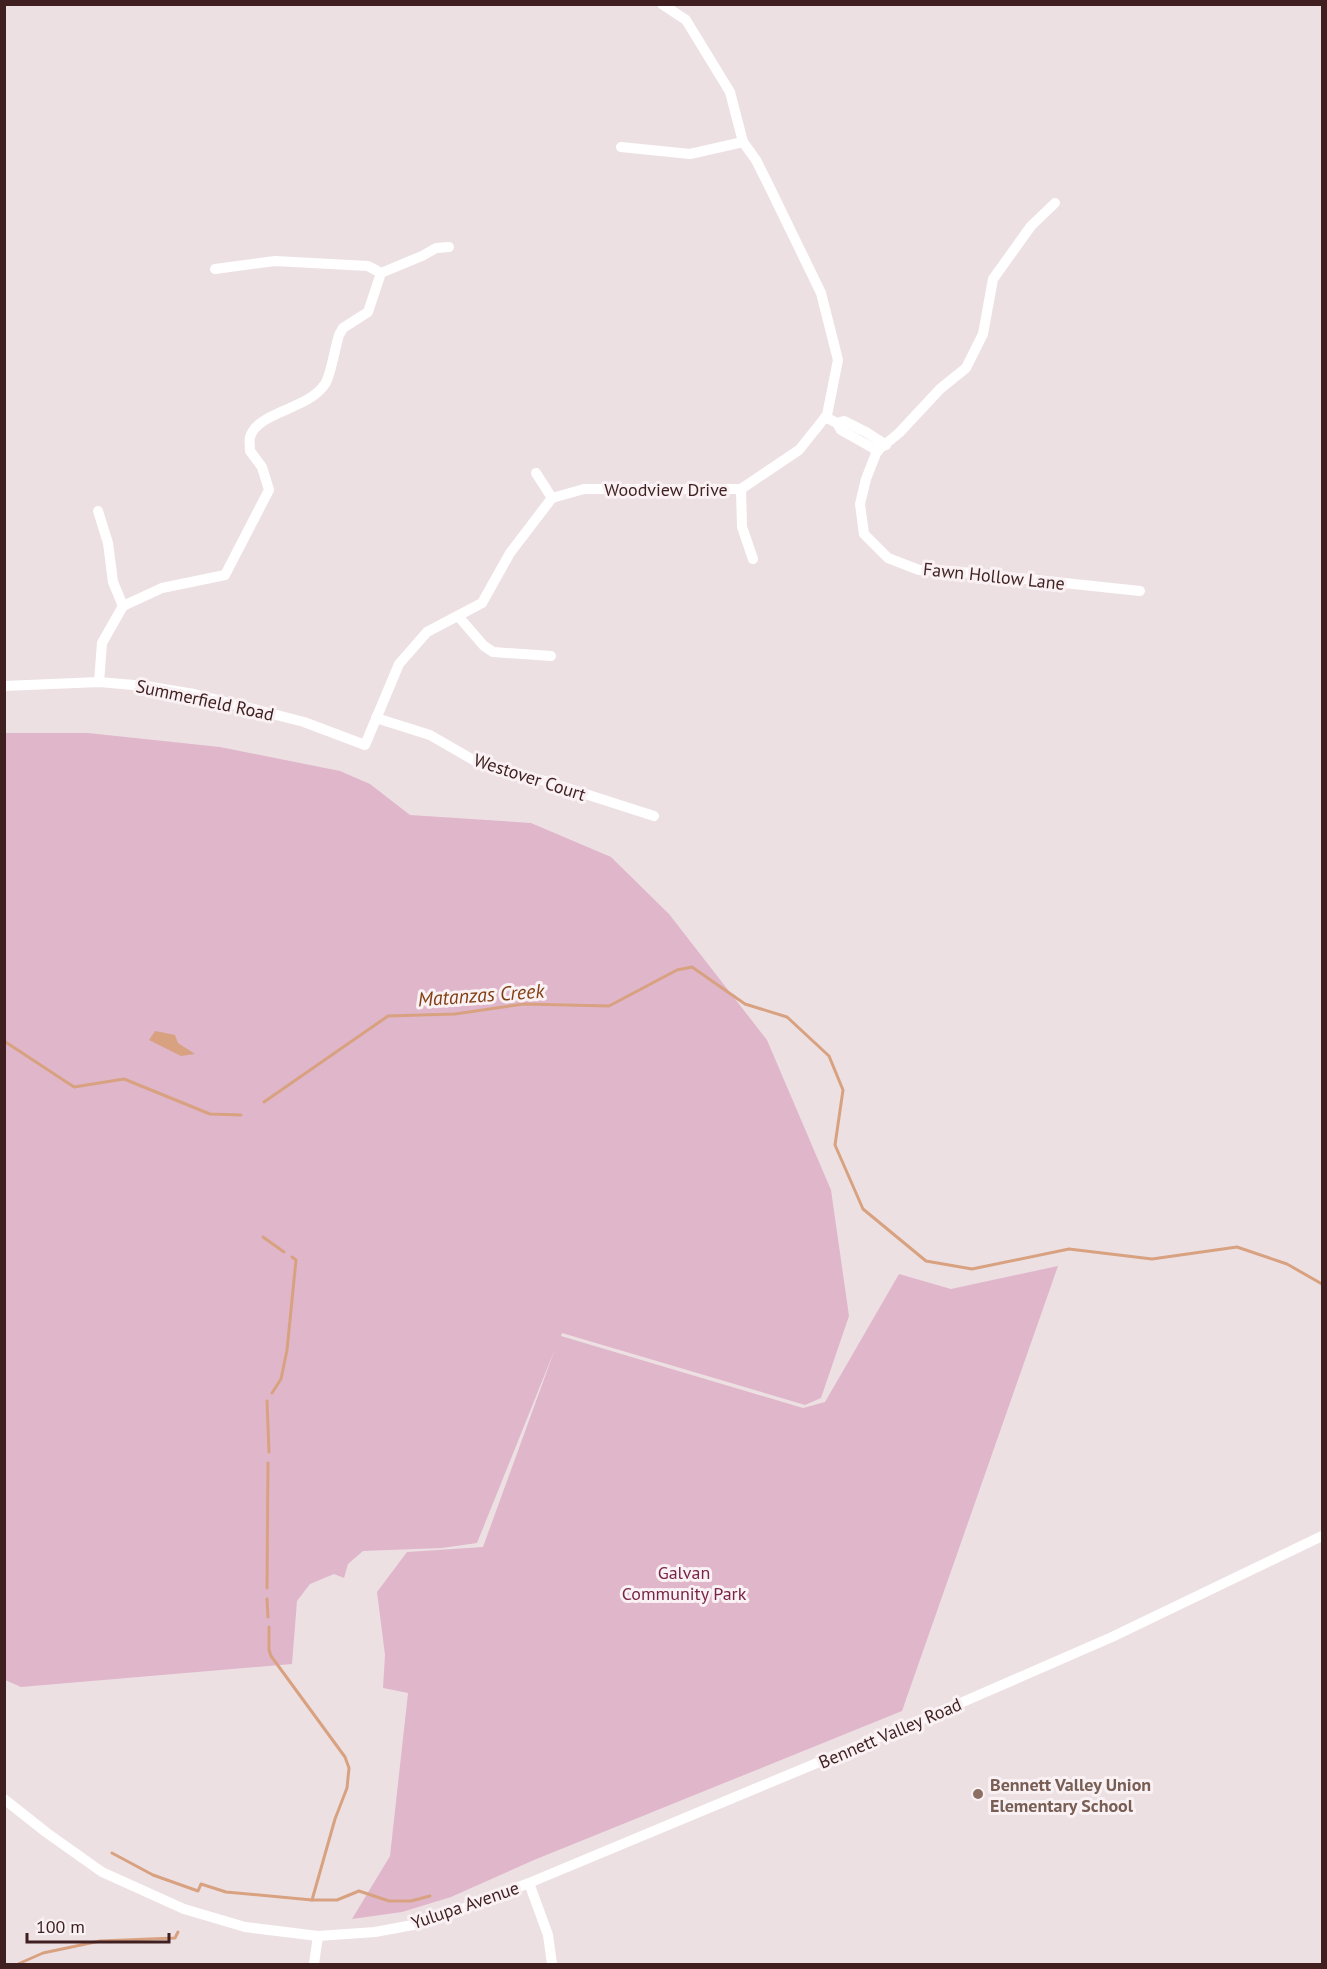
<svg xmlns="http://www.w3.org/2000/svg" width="1327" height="1969" viewBox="0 0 1327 1969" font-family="'PT Sans',sans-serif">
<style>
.green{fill:#e0b6cb}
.water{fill:#d8a281}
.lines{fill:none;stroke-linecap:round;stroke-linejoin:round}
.stream{stroke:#d8a281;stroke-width:3}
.minor{stroke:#fff;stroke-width:10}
.education-dot{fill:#8d6e63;stroke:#f9f1f3;stroke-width:2}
.labels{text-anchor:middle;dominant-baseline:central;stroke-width:6;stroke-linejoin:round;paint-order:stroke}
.street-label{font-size:18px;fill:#3f1f20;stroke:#f9f1f3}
.park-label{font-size:18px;fill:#7a2446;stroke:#f9f1f3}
.education-label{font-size:18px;font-weight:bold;fill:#785e54;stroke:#f9f1f3;text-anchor:start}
.water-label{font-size:20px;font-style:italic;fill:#823e12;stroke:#f9f1f3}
</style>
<rect width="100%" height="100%" fill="#ede0e3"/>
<!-- green -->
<path class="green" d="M4,733H88L220,747L340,771L370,784L410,815L531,823L611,857L669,914L767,1040L831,1190L849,1316L821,1398L805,1405L562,1333L561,1336L803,1408L825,1402L899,1274L951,1289L1058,1266L902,1711L534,1860L451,1897L402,1912L352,1919L390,1856L408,1693L383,1688L385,1655L377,1592L407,1552L483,1547L555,1349L477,1543L442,1548L363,1551L348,1564L344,1578L334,1574L310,1584L297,1601L292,1664L21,1687L5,1680Z"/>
<!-- water -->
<path class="water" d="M155,1031L175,1035L178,1043L195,1054L181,1056L149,1040Z"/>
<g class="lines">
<!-- stream -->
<g class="stream">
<path d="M4,1041L74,1087L124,1079L210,1114L241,1115"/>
<path d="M264,1102L388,1016L455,1014L524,1004L609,1006L677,970L692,967L745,1004L787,1017L829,1056L843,1090L835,1145L863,1209L926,1261L972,1269L1069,1249L1152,1259L1237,1247L1287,1264L1322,1284"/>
<path d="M263,1237L284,1252"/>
<path d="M272,1393L281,1379L287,1350L296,1260L292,1257"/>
<path d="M267,1401L269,1452"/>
<path d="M267,1588L268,1463"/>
<path d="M267,1599L268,1617"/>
<path d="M112,1853L153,1875L198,1891L201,1884L226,1892L312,1900L335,1819L347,1788L349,1768L345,1757L271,1656L269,1650V1627"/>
<path d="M312,1900H337L359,1891L389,1901H411L430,1896"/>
<path d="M18,1964L43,1953L100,1941L175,1938L178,1932"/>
</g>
<!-- minor -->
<g class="minor">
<path d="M621,147L690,154L743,142"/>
<path d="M1055,203L1031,226L993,279L983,334L966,368L940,389L899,433L877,451L866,479L860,504L864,534L888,558L919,570L951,571L1140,591"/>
<path d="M215,269L275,261L368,266L381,273"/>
<path d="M825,417L837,423L841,430L878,451"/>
<path d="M837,423L844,421L866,432L886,445"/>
<path d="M536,473L552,498"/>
<path d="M741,489L742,527L753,559"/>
<path d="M98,511L108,543L113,582L123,606"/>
<path d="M458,616L484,646L493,652L551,656"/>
<path d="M99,682L102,643L123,606L162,588L225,575L269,490L262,467L250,451C250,447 249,441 250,437C258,411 308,410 325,384C331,375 335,347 339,335L343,328L368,312L381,273L422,256L436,248L449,247"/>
<path d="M4,686L99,682L145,686L194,694L304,722L365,745L399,664L427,632L482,603L510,553L552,498L584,489H741L799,450L827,415L838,360L821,293L769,186L756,160L743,142L730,92L686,20L662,4"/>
<path d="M376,718L430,735L482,765L545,781L654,816"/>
<path d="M4,1799L47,1833L102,1872L184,1909L245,1927L318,1936L375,1932L429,1922L529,1883L956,1705L1112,1637L1322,1536"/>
<path d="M529,1883L548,1935L552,1964"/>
<path d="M314,1964L318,1936"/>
</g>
</g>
<!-- markers -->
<circle class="education-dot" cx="978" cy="1794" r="6"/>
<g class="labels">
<!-- street labels -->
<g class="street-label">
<text x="666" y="489">Woodview Drive</text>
<text transform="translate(994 576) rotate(6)">Fawn Hollow Lane</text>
<text transform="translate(205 700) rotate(12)">Summerfield Road</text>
<text transform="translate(530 777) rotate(18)">Westover Court</text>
<text transform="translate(890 1733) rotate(-23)">Bennett Valley Road</text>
<text transform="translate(465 1905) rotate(-19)">Yulupa Avenue</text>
</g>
<!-- park labels -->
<g class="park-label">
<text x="684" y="1572">Galvan<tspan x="684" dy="21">Community Park</tspan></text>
</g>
<!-- education labels -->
<g class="education-label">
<text x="990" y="1784">Bennett Valley Union<tspan x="990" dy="21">Elementary School</tspan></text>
</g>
<!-- water labels -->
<g class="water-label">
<text transform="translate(481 995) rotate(-4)">Matanzas Creek</text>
</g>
</g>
<!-- border -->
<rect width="1327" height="1969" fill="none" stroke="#3f1f20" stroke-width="12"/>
<!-- scale -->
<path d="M27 1933v9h142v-9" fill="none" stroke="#3f1f20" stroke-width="3"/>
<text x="36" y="1933" font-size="18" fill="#3f1f20" stroke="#f9f1f3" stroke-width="4.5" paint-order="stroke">100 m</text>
</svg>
